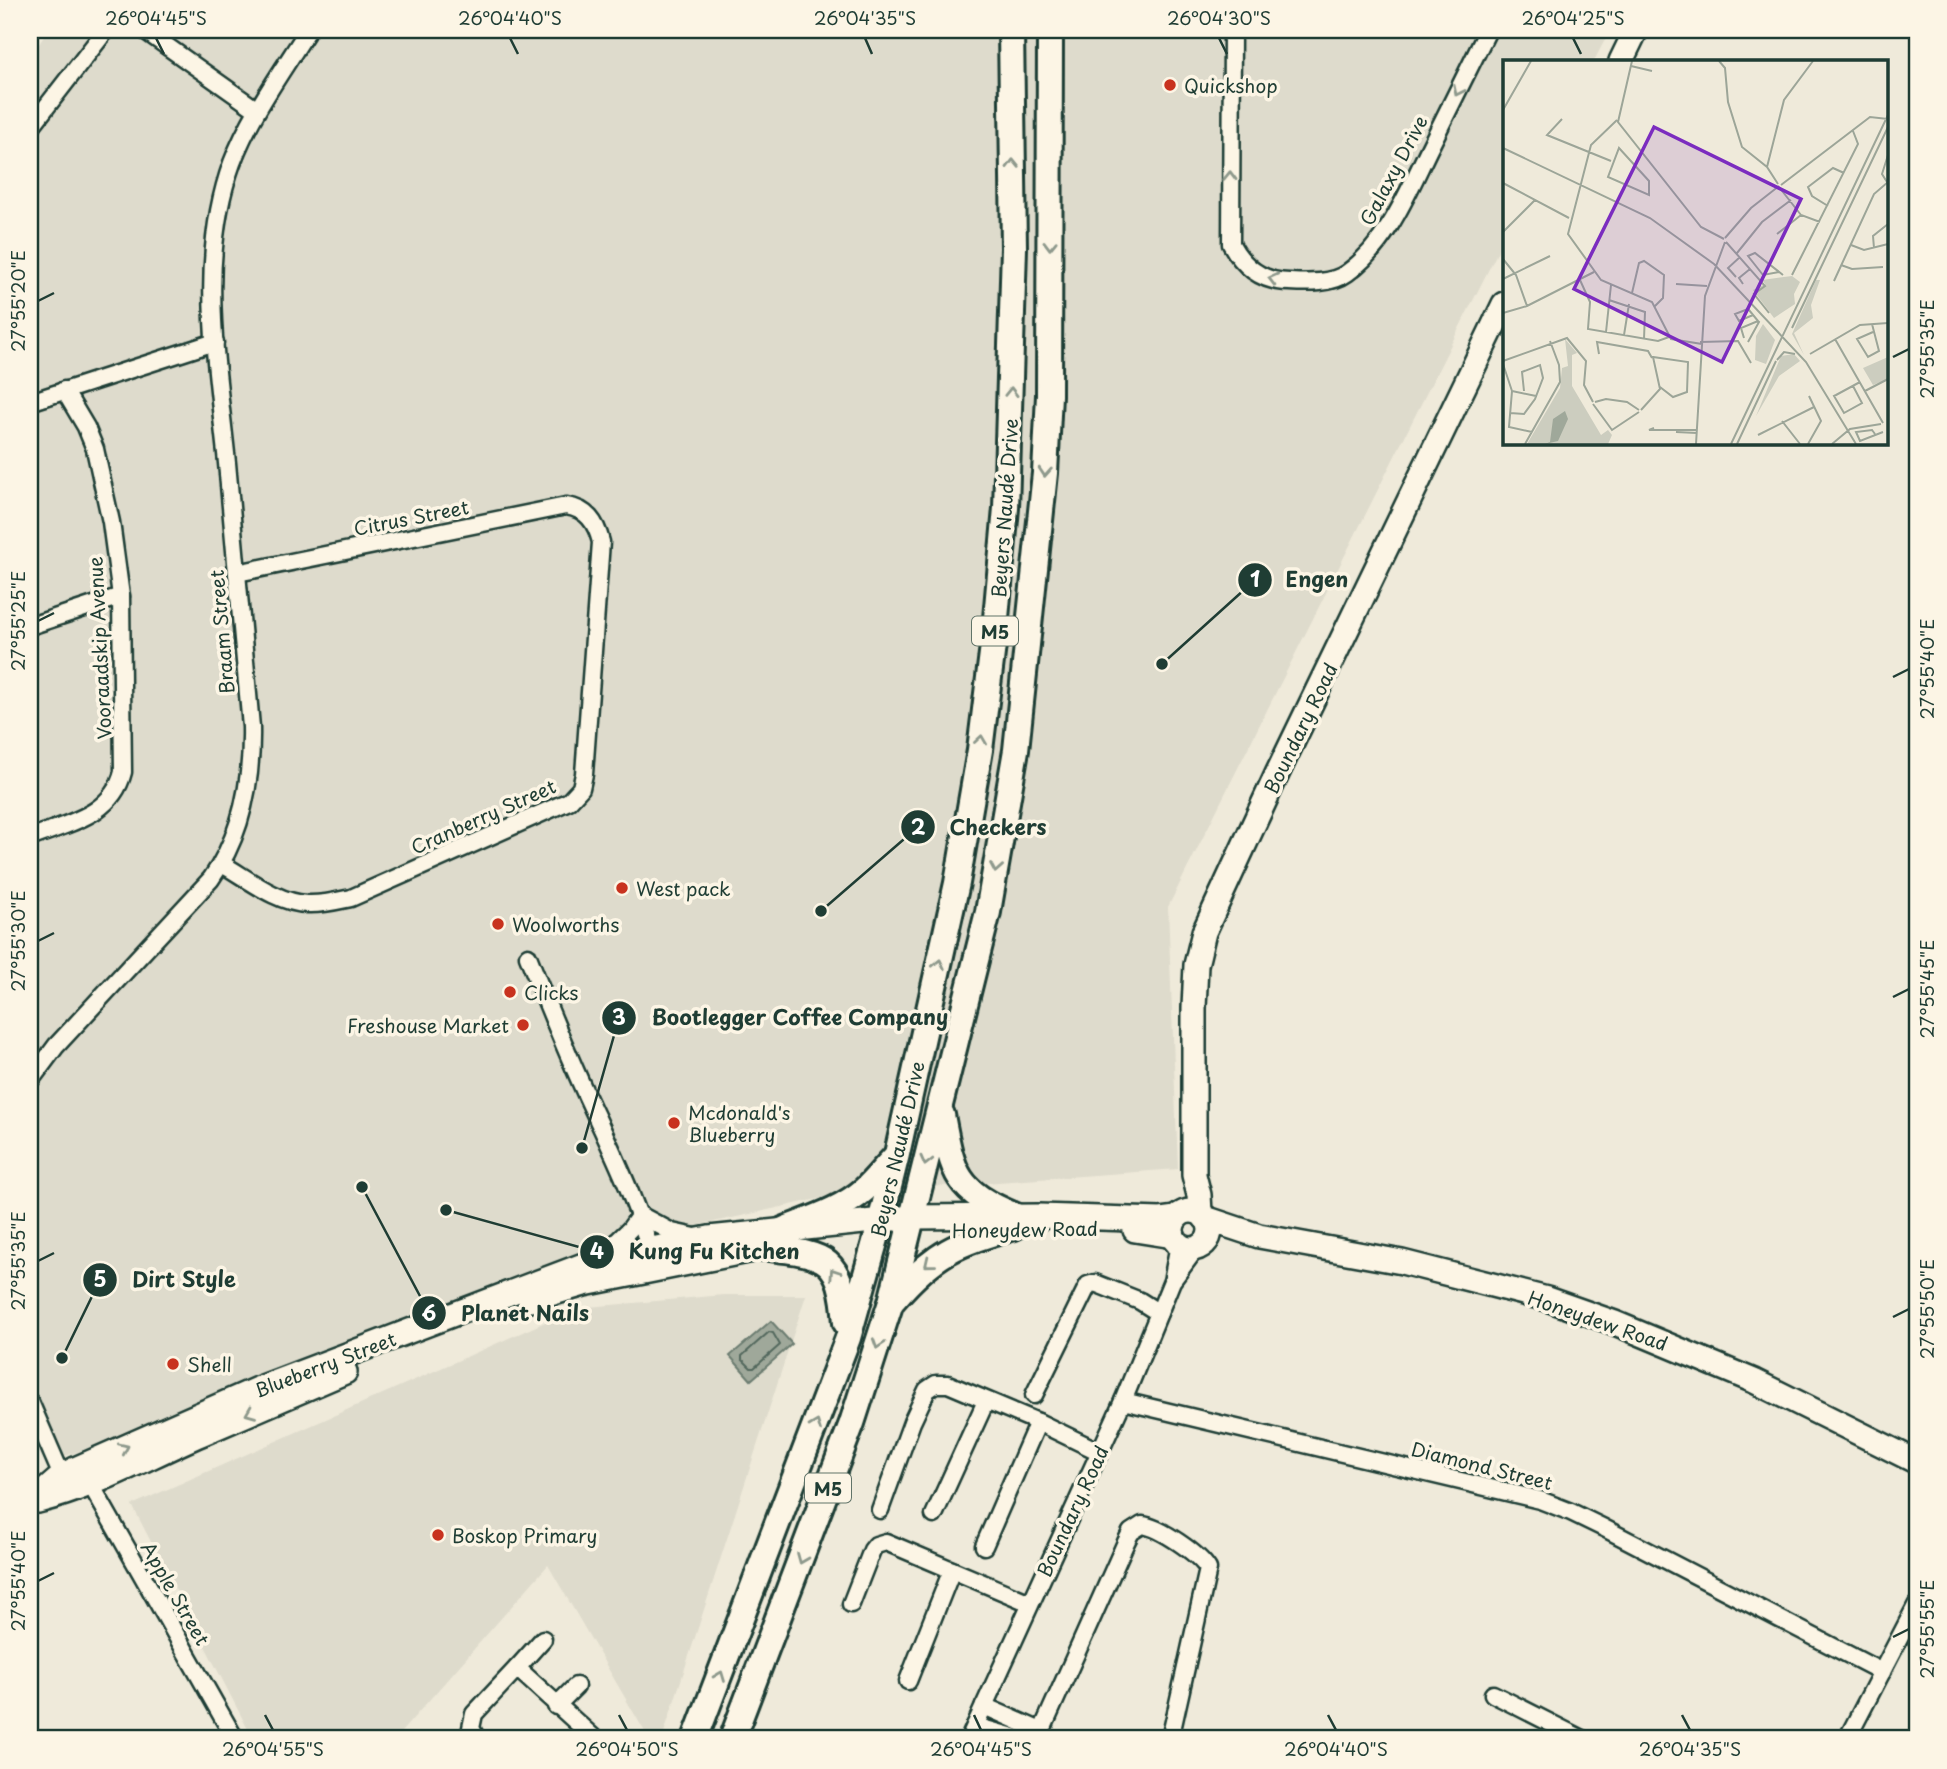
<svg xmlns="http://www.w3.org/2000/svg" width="1947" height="1769" viewBox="0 0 1947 1769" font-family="'Playpen Sans',sans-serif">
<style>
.built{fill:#dedbcc}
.water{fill:#9fa89a;stroke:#6c7d71;stroke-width:2}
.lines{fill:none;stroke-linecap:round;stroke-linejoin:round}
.shore{stroke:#52685d;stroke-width:2}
.street-casing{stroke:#1f3d34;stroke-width:21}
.secondary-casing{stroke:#1f3d34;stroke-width:28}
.primary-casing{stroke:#1f3d34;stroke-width:30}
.street{stroke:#fcf5e5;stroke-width:16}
.secondary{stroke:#fcf5e5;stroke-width:23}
.primary{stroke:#fcf5e5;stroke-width:24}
.oneway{stroke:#8e998c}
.ticks{fill:none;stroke:#1f3d34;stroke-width:2.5}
.poi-dot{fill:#c8321e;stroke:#fcf5e5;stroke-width:2.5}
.labels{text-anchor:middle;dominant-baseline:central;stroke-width:7;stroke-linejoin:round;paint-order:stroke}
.shield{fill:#fcf5e5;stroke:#617469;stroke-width:2}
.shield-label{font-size:18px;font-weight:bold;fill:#1f3d34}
.poi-label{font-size:19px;fill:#1f3d34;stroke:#fcf5e5;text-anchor:start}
.street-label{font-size:19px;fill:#1f3d34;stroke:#fcf5e5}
.inset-road{fill:none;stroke:#9ca598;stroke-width:2}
.view{fill:#7b2cbf;fill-opacity:0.15;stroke:#7b2cbf;stroke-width:3.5}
.inset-edge{fill:none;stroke:#1f3d34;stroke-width:3.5}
.leader{fill:none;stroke:#1f3d34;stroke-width:2.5}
.callout-dot{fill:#1f3d34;stroke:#fcf5e5;stroke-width:2.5}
.mark-label{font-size:21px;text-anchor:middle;font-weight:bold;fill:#fff}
.callout-label{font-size:21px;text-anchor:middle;font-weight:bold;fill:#1f3d34;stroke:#fcf5e5;stroke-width:7;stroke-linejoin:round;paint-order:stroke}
.neatline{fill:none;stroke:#1f3d34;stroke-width:2.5}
.ticks-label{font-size:18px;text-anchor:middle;fill:#1f3d34}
</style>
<rect width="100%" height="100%" fill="#efeada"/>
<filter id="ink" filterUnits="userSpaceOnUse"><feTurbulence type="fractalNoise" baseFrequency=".0143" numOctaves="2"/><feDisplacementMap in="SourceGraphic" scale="14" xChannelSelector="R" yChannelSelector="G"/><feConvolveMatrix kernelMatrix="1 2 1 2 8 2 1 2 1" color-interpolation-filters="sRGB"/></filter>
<g filter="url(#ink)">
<!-- built -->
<g class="built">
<path d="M48,30H1610L1594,61H1504V239L1168,907L1178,1169L845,1193L655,1235L588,1256L257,1389L51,1461L30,1414V58Z"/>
<path d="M724,1295H806L662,1739H649L548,1565L395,1739H253L132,1505L577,1308Z"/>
</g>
<!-- water -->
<path class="water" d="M771,1321L792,1344L751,1380L730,1356Z"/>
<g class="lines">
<!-- shore -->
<path class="shore" d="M769,1332L773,1333L780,1345L754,1368H751L742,1359V1356Z"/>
<defs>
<g id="street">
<path d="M144,30L257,110"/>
<path d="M1232,30L1231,244C1244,268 1263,282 1290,282C1308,283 1332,284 1347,273C1389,243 1409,189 1431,145C1450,106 1469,68 1488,30"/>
<path d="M30,128L106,30"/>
<path d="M30,402L215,342"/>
<path d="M30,626L121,596"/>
<path d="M30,838C67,823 112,816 123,772L121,596L111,522L95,449L86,427L64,390"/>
<path d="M222,864C247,878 277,903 307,904C321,905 337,901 351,898L569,801L581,788L584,774L601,542C596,522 587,509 566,506L237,573"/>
<path d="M528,956C549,1009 572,1066 597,1118C618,1164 639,1208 652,1257"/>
<path d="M30,1081L56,1046L211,879C242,835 252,781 251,727C243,639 235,551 227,463C217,364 197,259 232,163C250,115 281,73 308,30"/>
<path d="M601,1257L630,1229L640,1215L672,1232L695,1237"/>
<path d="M1173,1276L1179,1244"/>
<path d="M1034,1395L1088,1285L1095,1283L1140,1301L1159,1313"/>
<path d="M1123,1401L1540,1500L1571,1512L1604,1528L1882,1672"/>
<path d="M30,1402L65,1483"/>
<path d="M86,1476L235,1739"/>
<path d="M880,1510L912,1422L927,1390L936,1384H948L1038,1422L1098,1451"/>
<path d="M934,1515L986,1401"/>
<path d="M984,1546L1038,1422"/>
<path d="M851,1604L872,1550L876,1545L886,1542L1030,1603"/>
<path d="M517,1668L543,1639"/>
<path d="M908,1681L952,1570"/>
<path d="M1493,1694L1582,1739"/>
<path d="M556,1706L576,1686"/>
<path d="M984,1706L1041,1731"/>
<path d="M975,1726L1020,1739"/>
<path d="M477,1739L471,1728L474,1714L517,1668L595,1739"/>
<path d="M969,1739L1123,1401L1172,1281L1197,1247"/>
<path d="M1038,1739L1126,1542L1131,1532L1142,1525C1160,1527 1199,1554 1208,1569L1170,1739"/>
<path d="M1847,1739L1917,1604"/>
</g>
<g id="secondary">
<path d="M1621,61L1636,30"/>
<circle cx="1191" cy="1230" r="19"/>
<path d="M1200,1213L1199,1195L1194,1175V1008L1196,965L1204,932L1278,772L1504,304"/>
<path d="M1205,1218L1259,1236L1402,1262L1547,1299L1615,1323L1754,1381L1917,1462"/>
<path d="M1135,1230L1173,1236"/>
<path d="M530,1300L584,1284L773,1246"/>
<path d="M38,1501C95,1487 147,1457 201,1434C249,1413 297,1393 345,1372"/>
<path d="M32,1502L62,1476L75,1469L257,1389L599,1259L709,1238L912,1217L1039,1216L1161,1220L1176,1218"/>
</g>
<g id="primary">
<path d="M942,1115C953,1175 956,1191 1016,1216"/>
<path d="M783,1230C810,1219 841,1210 864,1190C875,1180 884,1168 895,1157"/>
<path d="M761,1247C825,1255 841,1253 846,1323"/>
<path d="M894,1299C935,1252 956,1244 1014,1227"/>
<path d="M695,1739L848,1338L877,1235L897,1154L957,883L980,750L995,629L1006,508L1014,248L1011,30"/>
<path d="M732,1739L852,1423L891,1302L988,912L1016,750L1045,473L1049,395L1050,30"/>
</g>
</defs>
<!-- street casing -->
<use href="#street" class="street-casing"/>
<!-- secondary casing -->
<use href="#secondary" class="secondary-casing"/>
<!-- primary casing -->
<use href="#primary" class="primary-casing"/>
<!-- street -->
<use href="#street" class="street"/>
<!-- secondary -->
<use href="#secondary" class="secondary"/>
<!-- primary -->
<use href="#primary" class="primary"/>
</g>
<!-- one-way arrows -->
<defs><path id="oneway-chevron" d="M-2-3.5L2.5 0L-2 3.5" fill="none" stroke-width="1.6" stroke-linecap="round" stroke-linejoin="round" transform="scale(1.75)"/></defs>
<g class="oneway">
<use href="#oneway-chevron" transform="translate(1458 91) rotate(116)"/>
<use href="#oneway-chevron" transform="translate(1013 164) rotate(-91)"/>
<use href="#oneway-chevron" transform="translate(1230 176) rotate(-89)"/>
<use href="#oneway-chevron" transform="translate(1050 245) rotate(91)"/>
<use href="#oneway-chevron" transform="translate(1273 279) rotate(-166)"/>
<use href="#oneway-chevron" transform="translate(1011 392) rotate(-89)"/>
<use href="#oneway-chevron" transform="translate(1045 472) rotate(94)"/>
<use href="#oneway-chevron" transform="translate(981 740) rotate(-82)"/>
<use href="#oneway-chevron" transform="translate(996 868) rotate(100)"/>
<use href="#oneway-chevron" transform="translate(939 964) rotate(-78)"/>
<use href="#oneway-chevron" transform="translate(926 1161) rotate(104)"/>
<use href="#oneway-chevron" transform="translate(929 1263) rotate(141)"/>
<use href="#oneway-chevron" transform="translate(834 1273) rotate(-124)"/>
<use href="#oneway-chevron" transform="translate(878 1344) rotate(108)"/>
<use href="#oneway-chevron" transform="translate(250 1413) rotate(158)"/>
<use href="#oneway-chevron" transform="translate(816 1425) rotate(-69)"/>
<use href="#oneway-chevron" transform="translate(124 1448) rotate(-24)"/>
<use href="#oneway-chevron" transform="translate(802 1559) rotate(112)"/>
<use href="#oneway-chevron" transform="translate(720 1676) rotate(-69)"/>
</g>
</g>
<!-- ticks -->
<path class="ticks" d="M156,38L164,54M510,38L518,54M865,38L872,54M1219,38L1227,54M1573,38L1581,54M38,301L54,293M1893,357L1909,349M38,621L54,613M1893,677L1909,669M38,941L54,933M1893,997L1909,989M38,1261L54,1253M1893,1317L1909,1309M38,1581L54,1573M1893,1637L1909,1629M265,1715L273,1730M619,1715L627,1730M974,1715L981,1730M1328,1715L1336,1730M1682,1715L1690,1730"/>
<!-- markers -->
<g class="poi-dot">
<circle cx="1170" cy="85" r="7"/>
<circle cx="622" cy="888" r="7"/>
<circle cx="498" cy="924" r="7"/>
<circle cx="510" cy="992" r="7"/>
<circle cx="523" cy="1025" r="7"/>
<circle cx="674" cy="1123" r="7"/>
<circle cx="173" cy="1364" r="7"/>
<circle cx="438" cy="1535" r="7"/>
</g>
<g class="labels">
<!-- shield labels -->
<g class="shield">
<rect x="972" y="616.5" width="46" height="29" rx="5"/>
<rect x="805" y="1473.5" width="46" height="29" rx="5"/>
</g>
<g class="shield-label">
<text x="995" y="631">M5</text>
<text x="828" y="1488">M5</text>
</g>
<!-- poi labels -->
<g class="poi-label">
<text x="1184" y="85">Quickshop</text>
<text x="636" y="888">West pack</text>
<text x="512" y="924">Woolworths</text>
<text x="524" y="992">Clicks</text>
<text x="509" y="1025" text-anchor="end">Freshouse Market</text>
<text x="688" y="1112">Mcdonald's<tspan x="688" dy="22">Blueberry</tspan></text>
<text x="187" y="1364">Shell</text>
<text x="452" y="1535">Boskop Primary</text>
</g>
<!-- street labels -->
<g class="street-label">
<text transform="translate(1393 170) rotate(-62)">Galaxy Drive</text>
<text transform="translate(1004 508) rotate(-86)">Beyers Naudé Drive</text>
<text transform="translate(411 517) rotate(-11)">Citrus Street</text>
<text transform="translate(221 632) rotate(-95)">Braam Street</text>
<text transform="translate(99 648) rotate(-93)">Vooraadskip Avenue</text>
<text transform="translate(1300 728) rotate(-64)">Boundary Road</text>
<text transform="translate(483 816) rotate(-24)">Cranberry Street</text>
<text transform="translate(897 1149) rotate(-77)">Beyers Naudé Drive</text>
<text transform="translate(1025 1229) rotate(-1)">Honeydew Road</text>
<text transform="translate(1598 1320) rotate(19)">Honeydew Road</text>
<text transform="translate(325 1364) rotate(-21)">Blueberry Street</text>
<text transform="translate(1482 1465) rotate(14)">Diamond Street</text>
<text transform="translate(1072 1511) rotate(-65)">Boundary Road</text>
<text transform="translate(176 1593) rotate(60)">Apple Street</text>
</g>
</g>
<!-- overview -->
<g transform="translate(1503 60)">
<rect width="385" height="385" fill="#efeada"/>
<path d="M289,216L297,222L291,234L292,244L271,258L250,230L262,224L259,220ZM313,220H317L308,245L310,258L291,273L301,295L289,274ZM260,264L272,280L263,304L252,300L253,276ZM62,279L74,293L69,295V326L98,375L105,370L109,375L105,384H24L57,328L59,308L65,306ZM291,294L297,301L276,316L253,356L278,296ZM385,297V319L370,325L360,308Z" fill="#cccdbf"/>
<path d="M62,351L65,359L55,381L42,384L47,382L50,359Z" fill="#9fa89a"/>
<path class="inset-road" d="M129,1L115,62L198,167L221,179M216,1L222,8L225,42L239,87L264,107L275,124M128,6L149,11M0,50L28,1M59,59L44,75L108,101M114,60L88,85L65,174L98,220L149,242L168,279L199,284M0,88L147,158L211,204L303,302L353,384M116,88L146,121V135L105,117ZM264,107L281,40L310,1M384,122L379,114L385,95M0,123L66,158M278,125L367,57L385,59M276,127L298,155L317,162M325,146L309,136L305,127L330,108L341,113M0,172L32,140M274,174L298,155M222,178L248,148L276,126M223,182L262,226L251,234L266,253M348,185L361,190L385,184M371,188L370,176L385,164M234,193L259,162L288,140M0,199L13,215L24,246M338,205L349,209L380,207M276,212L260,215L245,196L252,193L280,215M289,215L355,84L350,71M233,217L225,208L237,197M0,219L47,196M77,220L87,242L85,269L155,281L166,277M331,221L371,134L385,122M173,224L204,226M240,224L236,218L247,209M129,233L136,203L141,201L161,215L160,238L152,246M106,240L142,252L141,279M0,253L24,246L91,212M369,264L376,291L365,297L354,279L370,272M289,268L385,67M103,272L108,225M121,275L126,244M241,278L238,268L255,261M332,279L380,363M197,282L235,281L248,303M245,282L256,262L255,261L246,250L245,249L232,254L236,261L250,255M96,294L94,282L145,291L149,298M307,294L357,265L385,263M274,300L281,292L292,294M0,301L64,278L83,301L81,325L90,342M0,304L9,331L6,367L29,372M350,326L359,343L341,353L331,336L333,335L357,322M9,331L33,336M362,331L385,319M92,342L103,339L124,342L136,350M90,344L109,370L136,352M138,350L157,329L150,297L185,302L184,332L170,337L157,327M7,353L21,354L32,339L40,318L37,305L19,312L21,331M279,361L297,384M151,368L146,370H194M173,372L194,373M372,374L369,370L353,372L357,381L380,372M255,375L311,347M22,384L57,322L56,305L47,281M193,384L202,236L222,182M228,384L385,55M234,384L273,301M305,384L318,361L306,336M329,384L347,369L378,364"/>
<path class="view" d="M151,67L298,139L219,302L71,229Z"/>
<rect width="385" height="385" class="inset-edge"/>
</g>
<!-- callouts -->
<path class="leader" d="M1162 664L1255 580M821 911L918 827M582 1148L619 1018M446 1210L597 1252M62 1358L100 1280M362 1187L429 1313"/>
<g class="callout-dot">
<circle cx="1162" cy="664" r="7"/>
<circle cx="821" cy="911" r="7"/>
<circle cx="582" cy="1148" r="7"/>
<circle cx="446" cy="1210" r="7"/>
<circle cx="62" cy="1358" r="7"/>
<circle cx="362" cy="1187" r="7"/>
<circle cx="1255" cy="580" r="18"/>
<circle cx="918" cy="827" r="18"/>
<circle cx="619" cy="1018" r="18"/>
<circle cx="597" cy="1252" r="18"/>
<circle cx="100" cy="1280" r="18"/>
<circle cx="429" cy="1313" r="18"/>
</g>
<g class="mark-label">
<text x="1255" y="587">1</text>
<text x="918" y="835">2</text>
<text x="619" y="1025">3</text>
<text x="597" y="1259">4</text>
<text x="100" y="1287">5</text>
<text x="429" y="1321">6</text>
</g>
<g class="callout-label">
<text x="1317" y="587">Engen</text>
<text x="998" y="835">Checkers</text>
<text x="800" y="1025">Bootlegger Coffee Company</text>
<text x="714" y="1259">Kung Fu Kitchen</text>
<text x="184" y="1287">Dirt Style</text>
<text x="525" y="1321">Planet Nails</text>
</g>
<!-- margin -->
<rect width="1947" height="1769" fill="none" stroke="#fcf5e5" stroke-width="77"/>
<rect x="38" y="38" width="1871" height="1692" class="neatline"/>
<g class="ticks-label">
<text x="156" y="25">26°04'45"S</text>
<text x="510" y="25">26°04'40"S</text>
<text x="865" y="25">26°04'35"S</text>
<text x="1219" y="25">26°04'30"S</text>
<text x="1573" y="25">26°04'25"S</text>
<text transform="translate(19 301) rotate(-90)" y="6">27°55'20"E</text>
<text transform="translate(1928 349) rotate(-90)" y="6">27°55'35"E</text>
<text transform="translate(19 621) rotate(-90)" y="6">27°55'25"E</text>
<text transform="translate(1928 669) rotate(-90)" y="6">27°55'40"E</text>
<text transform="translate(19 941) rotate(-90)" y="6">27°55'30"E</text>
<text transform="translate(1928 989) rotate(-90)" y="6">27°55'45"E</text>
<text transform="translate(19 1261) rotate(-90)" y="6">27°55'35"E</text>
<text transform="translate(1928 1309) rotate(-90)" y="6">27°55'50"E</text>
<text transform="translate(19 1581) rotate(-90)" y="6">27°55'40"E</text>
<text transform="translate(1928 1629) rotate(-90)" y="6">27°55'55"E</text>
<text x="273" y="1756">26°04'55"S</text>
<text x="627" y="1756">26°04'50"S</text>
<text x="981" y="1756">26°04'45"S</text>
<text x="1336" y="1756">26°04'40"S</text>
<text x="1690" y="1756">26°04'35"S</text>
</g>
</svg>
